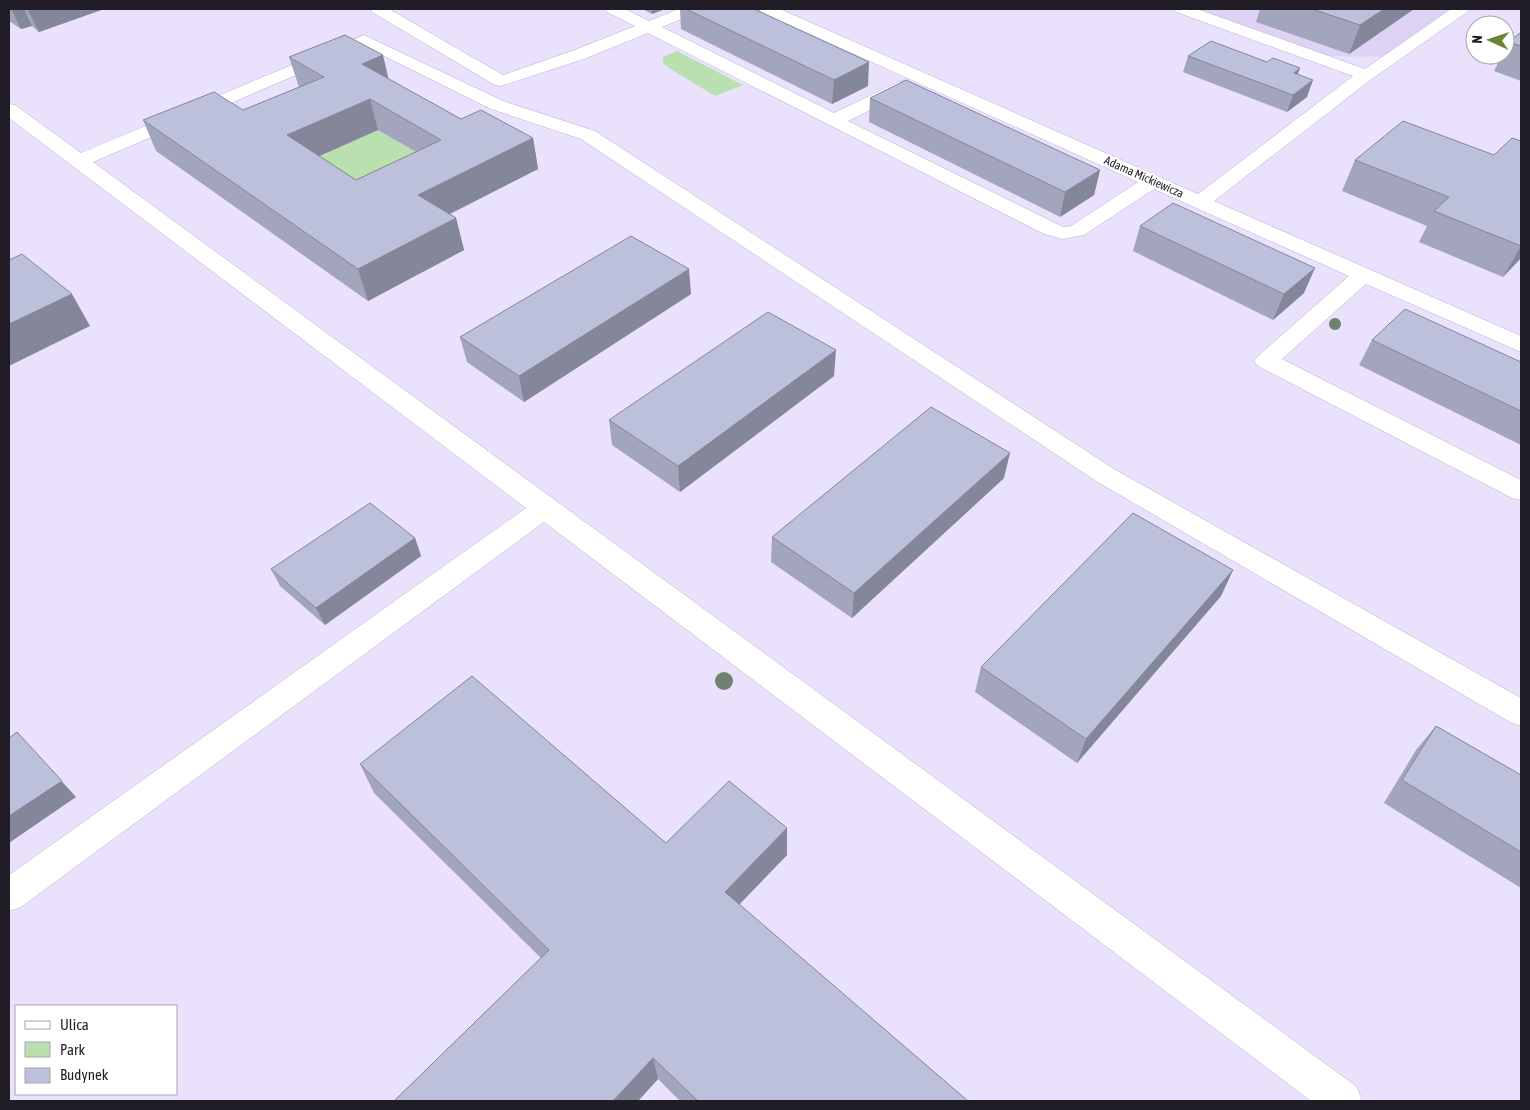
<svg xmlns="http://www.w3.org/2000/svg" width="1530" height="1110" viewBox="0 0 1530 1110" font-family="'Asap Condensed',sans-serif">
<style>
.built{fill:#ded3f5}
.green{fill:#bbe0b0}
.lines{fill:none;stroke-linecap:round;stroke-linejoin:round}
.minor-casing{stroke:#b8b0ca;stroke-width:1}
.minor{fill:#fff;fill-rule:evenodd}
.tree{fill:#718171}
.wall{fill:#a3a5bc;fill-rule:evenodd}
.shaded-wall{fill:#848699}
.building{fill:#bdc0db;stroke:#848699;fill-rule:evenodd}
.labels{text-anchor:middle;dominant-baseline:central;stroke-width:4.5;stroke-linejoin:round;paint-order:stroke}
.far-street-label{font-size:12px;fill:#211d27;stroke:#fff}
</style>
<rect width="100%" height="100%" fill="#eae1fc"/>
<!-- built -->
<path class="built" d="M1197,9H1450L1382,57L1329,56Z"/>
<!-- green -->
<g class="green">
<path d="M677,51L743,85L715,96L669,68L663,63V57Z"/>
<path d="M378,130L448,171L365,211L297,166Z"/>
</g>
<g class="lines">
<defs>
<g id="minor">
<path d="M370,9H389L503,75L572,51L635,26L607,12L605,9H625L649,21L679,9H701L699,12L662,27L834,113L898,82L904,81L910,82L913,86L910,90L848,121L1063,227L1071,226L1138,182L761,12L759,9H780L1198,194L1353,76L1176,12L1174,9H1197L1365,69L1451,9H1469L1467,12L1369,81L1214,201L1521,336V352L1366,284L1282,359L1521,480V500L1512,498L1258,366L1254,361L1258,356L1349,276L1154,189L1084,235L1063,239L1044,234L648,33L584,59L501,86L495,85L372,12Z"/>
<path d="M364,35L503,101L595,131L1114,469L1521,698V726L1510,722L1096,481L581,139L491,109L364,46L93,162L1357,1087L1362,1101H1311L544,522L21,907L9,911V875L526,508L9,118V104L15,105L81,153Z"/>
</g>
</defs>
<!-- minor casing -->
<use href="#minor" class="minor-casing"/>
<!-- minor -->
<use href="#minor" class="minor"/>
</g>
<!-- trees -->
<g class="tree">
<circle cx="1335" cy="324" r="6"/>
<circle cx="724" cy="681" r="9"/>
</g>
<!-- wall -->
<g class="wall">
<path d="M9,9H104L39,32L32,26L21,29L9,21Z"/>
<path d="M642,9H665L652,14Z"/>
<path d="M680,9H754L868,86L832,104L681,29Z"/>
<path d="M1260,9H1414L1349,54L1256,22Z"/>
<path d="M1521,32V81L1494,71L1502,55H1505V49L1509,42Z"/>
<path d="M1188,56L1298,74L1307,97L1287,112L1183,72Z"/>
<path d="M289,57L389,79L461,119L533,138L538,169L450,214L456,218L464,250L368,301L156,151L143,120L243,110L299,87ZM378,130L416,152L356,180L319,156Z"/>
<path d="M870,98L1100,170L1094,195L1060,217L869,122Z"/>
<path d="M1521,141V258L1503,277L1419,242L1427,226L1342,191L1355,160L1494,155Z"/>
<path d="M1140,226L1304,293L1273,320L1133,251Z"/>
<path d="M691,294L524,402L467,362L460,337Z"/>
<path d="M1372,340L1521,362V445L1359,365Z"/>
<path d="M834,376L680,492L612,445L609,420Z"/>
<path d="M1004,478L852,618L771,562L772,537Z"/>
<path d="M415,538L421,556L325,625L280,586L271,569Z"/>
<path d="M1233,570L1221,596L1077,763L975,692L981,667Z"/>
<path d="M1436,726L1521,775V888L1384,803L1416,750Z"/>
<path d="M360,764L666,843L787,828V855L739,905L968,1101H680L658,1079L638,1101H394L541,958L374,793Z"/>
</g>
<!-- shaded-wall -->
<g class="shaded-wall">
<path d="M11,9H24L32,26L21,29Z"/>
<path d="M27,9H104L39,32Z"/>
<path d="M652,9H665L652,14Z"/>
<path d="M1384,9H1414L1349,54L1360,25Z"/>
<path d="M383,55L390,85L362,64Z"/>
<path d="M869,62L868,86L832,104L834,80Z"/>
<path d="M1300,68L1294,85V73Z"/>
<path d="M1313,80L1307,97L1287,112L1293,95Z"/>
<path d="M370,99L378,130L297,166L287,135Z"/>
<path d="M533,138L538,169L426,226L418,195Z"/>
<path d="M1100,170L1094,195L1060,217L1065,192Z"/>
<path d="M456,218L464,250L368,301L358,269Z"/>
<path d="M1521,245V258L1503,277L1521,246Z"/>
<path d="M1315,268L1304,293L1273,320L1284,294Z"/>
<path d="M689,269L691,294L524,402L519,376Z"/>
<path d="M72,294L90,326L9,366V324Z"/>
<path d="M836,350L834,376L680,492L678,466Z"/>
<path d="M1010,453L1004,478L852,618L854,593Z"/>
<path d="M415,538L421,556L325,625L316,608Z"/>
<path d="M1233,570L1221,596L1077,763L1086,739Z"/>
<path d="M17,732L76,797L9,843V816Z"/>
<path d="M787,828V855L726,918L725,892Z"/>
<path d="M653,1058L658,1079L638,1101H613Z"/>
</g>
<!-- building -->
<g class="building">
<path d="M686,9H754L869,62L834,80Z"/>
<path d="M1312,9H1384L1360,25Z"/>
<path d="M1521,32V46L1509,42Z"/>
<path d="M345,35L383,55L362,64L461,119L481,110L533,138L418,195L456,218L358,269L143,120L214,92L243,110L324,77L289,57ZM370,99L441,140L356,180L287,135Z"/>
<path d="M1211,41L1267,62L1273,58L1300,68L1294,73L1313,80L1293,95L1188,56Z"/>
<path d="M906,80L1100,170L1065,192L870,98Z"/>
<path d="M1403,121L1494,155L1512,138L1521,141V246L1434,211L1449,197L1355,160Z"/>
<path d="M1173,203L1315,268L1284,294L1140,226Z"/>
<path d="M631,236L689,269L519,376L460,337Z"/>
<path d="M22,254L72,294L9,324V260Z"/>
<path d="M1405,309L1521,362V411L1372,340Z"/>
<path d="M768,312L836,350L678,466L609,420Z"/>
<path d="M931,407L1010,453L854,593L772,537Z"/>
<path d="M370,503L415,538L316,608L271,569Z"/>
<path d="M1133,513L1233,570L1086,739L981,667Z"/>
<path d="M472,676L666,843L729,781L787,828L725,892L968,1101H698L653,1058L613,1101H394L549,950L360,764Z"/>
<path d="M1436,726L1521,775V852L1402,780Z"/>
<path d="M17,732L62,781L9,816V738Z"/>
</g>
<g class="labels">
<!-- far-street labels -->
<g class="far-street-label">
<text transform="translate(1144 177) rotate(24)">Adama Mickiewicza</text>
</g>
</g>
<!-- border -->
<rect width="1530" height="1110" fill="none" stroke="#211d27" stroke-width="20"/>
<!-- legend -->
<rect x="15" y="1005" width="162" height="90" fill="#ffffff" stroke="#a6a5a9"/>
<rect x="25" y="1021" width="25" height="8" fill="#ffffff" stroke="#a6a5a9"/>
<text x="60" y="1030" font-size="15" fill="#211d27">Ulica</text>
<rect x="25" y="1042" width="25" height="15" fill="#bbe0b0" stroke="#a6a5a9"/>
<text x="60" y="1055" font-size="15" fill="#211d27">Park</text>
<rect x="25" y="1068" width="25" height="15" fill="#bdc0db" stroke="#a6a5a9"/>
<text x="60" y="1080" font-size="15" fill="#211d27">Budynek</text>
<!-- north arrow -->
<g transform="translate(1490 40) rotate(273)"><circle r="24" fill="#ffffff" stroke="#a6a5a9"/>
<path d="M0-4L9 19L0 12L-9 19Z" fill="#6b8335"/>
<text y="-8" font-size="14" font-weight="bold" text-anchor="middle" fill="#211d27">N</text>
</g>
</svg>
